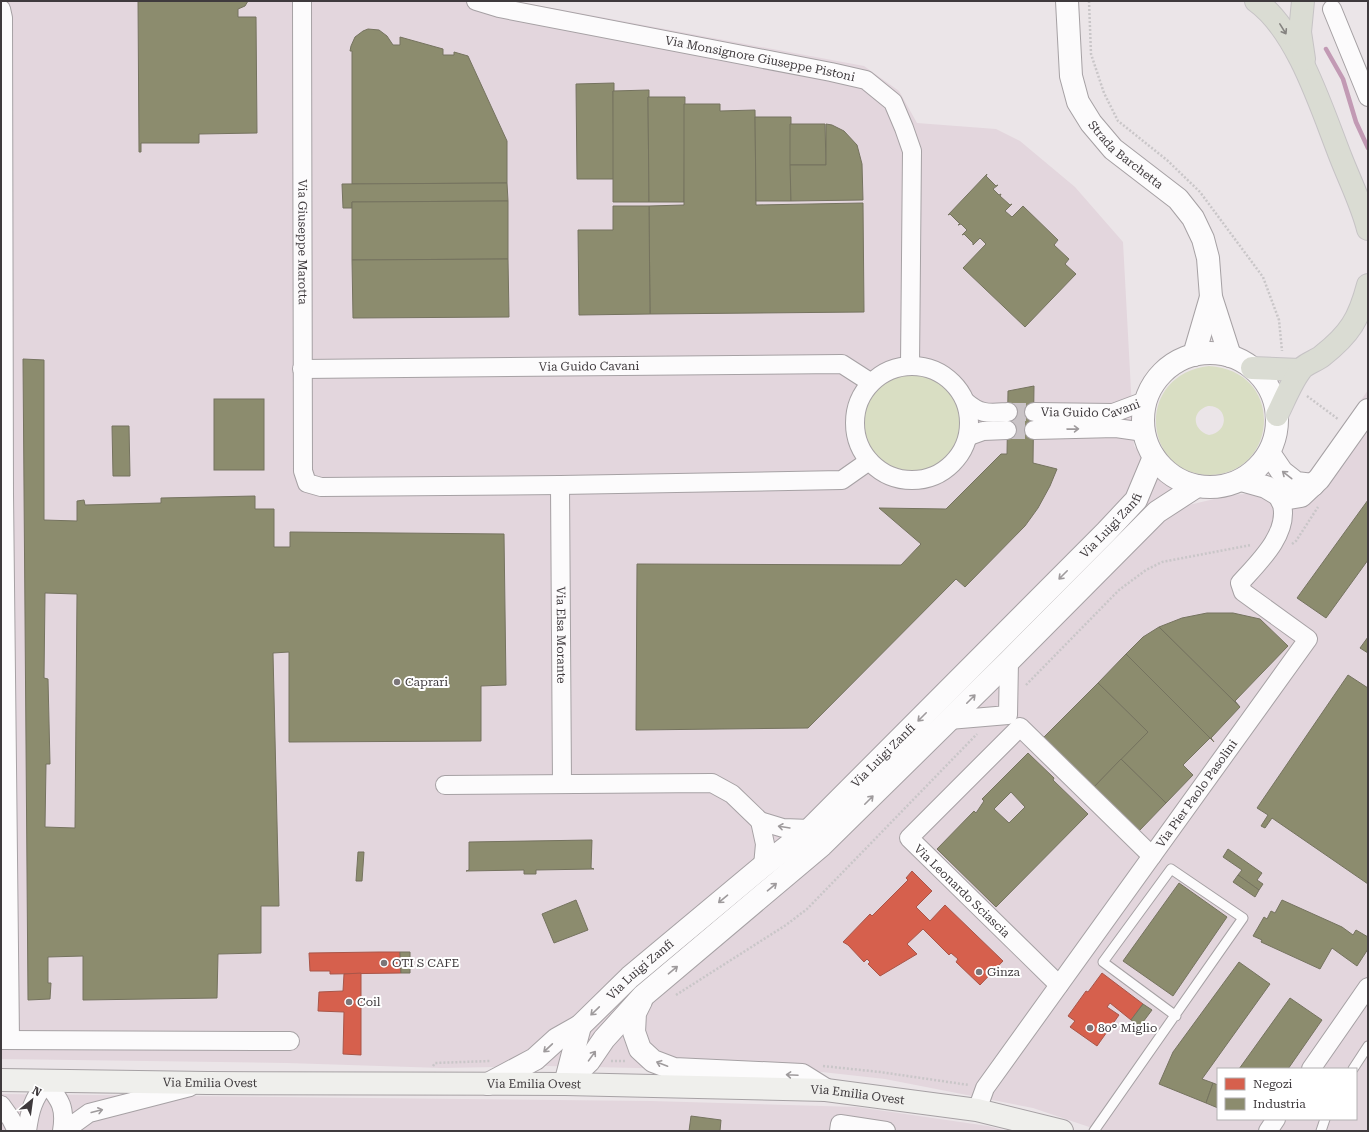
<svg xmlns="http://www.w3.org/2000/svg" width="1369" height="1132" viewBox="0 0 1369 1132" font-family="'Roboto Serif',serif">
<style>
.built{fill:#e3d6dd;fill-rule:evenodd}
.green{fill:#d9dec3;fill-rule:evenodd}
.shops{fill:#d6604d;stroke:#a95548}
.industry{fill:#8c8c6e;stroke:#75735f;fill-rule:evenodd}
.lines{fill:none;stroke-linecap:round;stroke-linejoin:round}
.stream{stroke:#c29ab4;stroke-width:4.5}
.minor-tunnel{stroke:#c9c3c6;stroke-width:18;stroke-dasharray:18 9;stroke-linecap:butt}
.service-casing{stroke:#a6a1a4;stroke-width:11}
.minor-casing{stroke:#a6a1a4;stroke-width:20}
.tertiary-casing{stroke:#a6a1a4;stroke-width:24}
.secondary-casing{stroke:#a6a1a4;stroke-width:24}
.trunk-casing{stroke:#c6c3c5;stroke-width:24}
.path{stroke:#c9c6c8;stroke-width:2.5;stroke-dasharray:2 2;stroke-linecap:butt}
.service{stroke:#fcfbfc;stroke-width:9}
.minor{stroke:#fcfbfc;stroke-width:18}
.tertiary{stroke:#fcfbfc;stroke-width:22}
.secondary{stroke:#efefec;stroke-width:22}
.trunk{stroke:#dadcd3;stroke-width:22}
.oneway{stroke:#858380}
.oneway2{stroke:#9e9a9c}
.poi-dot{fill:#7b7679;stroke:#fff;stroke-width:1.5}
.labels{text-anchor:middle;dominant-baseline:central;stroke-width:4;stroke-linejoin:round;paint-order:stroke}
.street-label{font-size:12px;fill:#3f3a3d;stroke:#fff}
.poi-label{font-size:12px;fill:#3f3a3d;stroke:#fff;text-anchor:start}
</style>
<rect width="100%" height="100%" fill="#ebe5e8"/>
<!-- built -->
<g class="built">
<path d="M1,1H515L864,66L899,91L917,123L996,129L1020,141L1075,187L1123,242L1134,446L1189,505L1231,495L1260,493L1272,501L1308,473L1318,462L1368,390V1131H1101L1033,1108L885,1079L822,1072L546,1066L442,1068L287,1063L1,1059ZM1218,1069H1356V1119H1218Z"/>
<path d="M1,1094L651,1101L857,1107L988,1126L1007,1131H1Z"/>
</g>
<!-- green -->
<g class="green">
<path d="M1209,366C1286,371 1278,473 1211,475C1143,476 1133,375 1209,366ZM1208,406C1228,405 1230,432 1209,435C1192,430 1191,411 1208,406Z"/>
<circle cx="912" cy="423" r="49"/>
</g>
<!-- shops -->
<g class="shops">
<path d="M912,871L932,891L916,907L930,921L945,905L1003,961L980,985L956,962L958,959L951,953L949,955L923,929L907,944L917,954L880,976L868,964L870,962L867,959L864,962L848,945L843,942L870,914L872,916L908,880L906,878Z"/>
<path d="M379,952H400L401,973L330,974V971H310L309,953Z"/>
<path d="M361,973V1055L343,1054L344,1012L318,1011L319,992L343,991L344,974Z"/>
<path d="M1102,973L1143,1004L1131,1020L1110,1003L1107,1007L1119,1015L1097,1046L1070,1027L1075,1021L1068,1016L1086,991L1088,992Z"/>
</g>
<!-- industry -->
<g class="industry">
<path d="M138,1H248L245,6L238,9V17H256L257,133L199,134V143H141V152H139Z"/>
<path d="M368,29L379,30L387,36L393,45H400V37L443,49V55H454V52L468,56L507,141V183L352,184V51H350L351,46L355,37L363,31Z"/>
<path d="M614,83V91H613L614,179H577L576,84Z"/>
<path d="M649,90V97H648L649,202H613V91Z"/>
<path d="M648,97H685L684,202H649Z"/>
<path d="M684,104H720V111L755,110L756,205L863,203L864,312L650,314L649,206L684,205Z"/>
<path d="M755,117H791V201H756Z"/>
<path d="M790,124H825L826,165H790Z"/>
<path d="M826,124L832,125L844,131L857,145L862,164L863,200L791,201L790,165H826Z"/>
<path d="M987,174L986,176L996,186L998,185L993,189L999,195L1001,194L1000,196L1010,205L1012,204L1005,211L1012,217L1023,206L1058,240L1054,245L1069,259L1065,264L1076,274L1025,327L963,268L986,244L980,238L973,245V243L964,234L962,235L967,230L961,224L958,225L960,224L950,214L948,215Z"/>
<path d="M507,183L508,201L352,202V208H343L342,184Z"/>
<path d="M508,201V259L352,260V202Z"/>
<path d="M613,206H649L650,314L579,315L578,230H613Z"/>
<path d="M508,259L509,317L353,318L352,260Z"/>
<path d="M23,359L44,360V520L77,521V501L84,500L85,505L161,503V498L255,496V509H274V547H290V532L504,534L506,685L481,686V741L289,742V652L273,653L279,906H261V953L218,954L217,998L83,1000V956L48,957V983H51L50,999L28,1000ZM45,593L77,594L75,828L45,827L46,764H50L48,679L44,678Z"/>
<path d="M1034,386L1033,463L1057,469L1050,486L1038,508L1025,526L965,587L956,579L808,728L636,730L637,564L901,565L921,544L879,508L946,509L1001,454H1007L1008,391Z"/>
<rect x="214" y="399" width="50" height="71"/>
<path d="M112,426H129L130,476H113Z"/>
<path d="M1368,500V560L1326,618L1297,598Z"/>
<path d="M1207,613H1233L1260,619L1288,646L1235,701L1240,707L1159,627L1182,618Z"/>
<path d="M1159,627L1240,707L1211,738L1214,742L1126,654L1143,637Z"/>
<path d="M1368,637V653L1360,648Z"/>
<path d="M1126,654L1210,738L1183,765L1193,775L1166,803L1121,759L1148,732L1098,683Z"/>
<path d="M1348,675L1368,688V884L1272,818L1265,828L1261,826L1268,815L1257,808Z"/>
<path d="M1098,683L1148,732L1094,787L1044,737Z"/>
<path d="M1028,753L1054,778L1053,780L1088,814L996,907L937,849L974,811L976,813L984,801L982,799ZM1011,792L1025,807L1009,823L994,809Z"/>
<path d="M1121,759L1166,803L1139,831L1094,787Z"/>
<path d="M592,840L591,868L594,869L536,870V874H524V870L466,871L469,870V842Z"/>
<path d="M1228,849L1262,873L1257,880L1263,884L1259,890L1238,875L1242,870L1223,857Z"/>
<path d="M358,852H364L362,881H356Z"/>
<path d="M1238,875L1259,890L1255,897L1233,882Z"/>
<path d="M1179,883L1227,917L1173,996L1123,961Z"/>
<path d="M576,900L588,930L554,943L542,914Z"/>
<path d="M1282,900L1342,927L1353,935L1356,930L1368,937V949L1357,966L1332,948L1320,969L1261,942L1262,940L1253,936L1264,917L1267,919L1271,911L1275,913Z"/>
<path d="M400,952H410V973H401Z"/>
<path d="M1239,962L1270,984L1202,1079L1213,1083L1206,1103L1159,1084L1173,1052Z"/>
<path d="M1290,998L1322,1020L1288,1069H1239Z"/>
<path d="M1143,1004L1152,1010L1140,1026L1131,1020Z"/>
<path d="M1213,1083L1218,1085V1108L1206,1103Z"/>
<path d="M691,1116L721,1120L720,1131H689Z"/>
</g>
<g class="lines">
<!-- stream -->
<path class="stream" d="M1326,49L1343,79L1356,122L1368,148"/>
<!-- minor-tunnel -->
<g class="minor-tunnel">
<path d="M1008,412H1034"/>
<path d="M1007,430H1034"/>
</g>
<defs>
<g id="service">
<path d="M1353,1069L1368,1046"/>
<path d="M1094,1131L1243,918L1171,869L1103,962L1176,1016"/>
<path d="M1321,1131L1325,1119"/>
</g>
<g id="minor">
<path id="s1" d="M302,1L303,471L307,483L321,487L560,485L842,480L869,461"/>
<path id="s2" d="M476,1L499,8L831,72L866,80L893,102L904,128L912,151L910,366"/>
<path d="M1,9L3,18L4,494L10,1040"/>
<path d="M1332,9L1368,97"/>
<circle cx="912" cy="423" r="57"/>
<path id="s3" d="M302,369L842,364L870,382"/>
<path d="M966,402C981,415 989,413 1008,412"/>
<path id="s4" d="M1034,412L1113,413L1145,401"/>
<path d="M1034,430L1116,428L1144,432"/>
<path d="M969,436L983,431L1007,430"/>
<path id="s5" d="M560,485L562,784"/>
<path d="M949,720L1008,715L1009,661"/>
<path d="M445,785L712,783L732,794L760,821L783,828L810,829"/>
<path d="M760,821L765,844L763,866"/>
<path d="M1059,985L909,838L1020,727L1152,856"/>
<path d="M1,1040L290,1041"/>
<path d="M1311,1069L1368,987"/>
<path d="M1,1105L11,1119L17,1131"/>
<path id="s6" d="M977,1110L985,1088L1308,639L1243,592L1240,583C1258,563 1289,534 1282,505C1280,501 1278,497 1276,493"/>
<path d="M27,1131C30,1109 33,1100 46,1082C60,1100 66,1107 62,1131"/>
<path d="M64,1131L89,1113L190,1087"/>
<path d="M839,1131L840,1124L886,1131"/>
<path d="M1268,1131L1276,1119"/>
</g>
<g id="tertiary">
<path id="s7" d="M1067,1L1071,76L1078,102L1091,123L1113,149L1178,199L1193,218L1203,239L1208,258L1211,297L1230,356"/>
<circle cx="1210" cy="420" r="67"/>
<path d="M1194,355L1211,297"/>
<path d="M1269,453L1282,472L1296,483L1313,485"/>
<path d="M1241,480L1266,487L1276,493L1289,498L1301,496L1319,479L1368,410"/>
<path d="M641,1001L635,1013L634,1032L640,1049L653,1061L674,1069L802,1075L826,1090"/>
<path id="s8" d="M488,1084L535,1059L557,1039L580,1026L630,977L763,866L810,829L1106,532L1136,500L1154,457"/>
<path d="M565,1084L589,1061L604,1039L643,996L822,845L1009,661L1157,512L1197,486"/>
<path d="M565,1084L580,1026"/>
</g>
<g id="secondary">
<path id="s9" d="M1,1080L207,1083L565,1084L826,1090L977,1110L1062,1131"/>
</g>
<g id="trunk">
<path d="M1256,1C1298,31 1322,110 1341,158C1350,181 1362,205 1368,229"/>
<path d="M1303,1L1300,32L1304,59"/>
<path d="M1252,368L1300,370"/>
<path d="M1277,415C1284,401 1291,383 1300,371C1304,364 1316,361 1322,356C1350,334 1359,319 1368,285"/>
</g>
</defs>
<!-- service casing -->
<use href="#service" class="service-casing"/>
<!-- minor casing -->
<use href="#minor" class="minor-casing"/>
<!-- tertiary casing -->
<use href="#tertiary" class="tertiary-casing"/>
<!-- secondary casing -->
<use href="#secondary" class="secondary-casing"/>
<!-- trunk casing -->
<use href="#trunk" class="trunk-casing"/>
<!-- path -->
<g class="path">
<path d="M1089,1L1091,54L1104,93L1118,121L1168,161L1200,192L1263,277L1279,320L1282,351"/>
<path d="M1307,396L1338,419"/>
<path d="M1292,544L1296,541L1318,507"/>
<path d="M1026,685L1119,590L1146,570L1162,562L1251,545"/>
<path d="M676,995L786,925L807,909L977,734"/>
<path d="M611,1061H626"/>
<path d="M433,1066L435,1063L490,1061"/>
<path d="M823,1066L880,1072L969,1085"/>
</g>
<!-- service -->
<use href="#service" class="service"/>
<!-- minor -->
<use href="#minor" class="minor"/>
<!-- tertiary -->
<use href="#tertiary" class="tertiary"/>
<!-- secondary -->
<use href="#secondary" class="secondary"/>
<!-- trunk -->
<use href="#trunk" class="trunk"/>
</g>
<!-- one-way arrows -->
<defs><path id="oneway-shaft" d="M-6 0H5M1.5-3L5.5 0L1.5 3" fill="none" stroke-width="1.6" stroke-linecap="round" stroke-linejoin="round"/></defs>
<use class="oneway" href="#oneway-shaft" transform="translate(1283 29) rotate(58)"/>
<g class="oneway2">
<use href="#oneway-shaft" transform="translate(1073 429) rotate(-1)"/>
<use href="#oneway-shaft" transform="translate(1287 475) rotate(-142)"/>
<use href="#oneway-shaft" transform="translate(1063 575) rotate(135)"/>
<use href="#oneway-shaft" transform="translate(971 699) rotate(-45)"/>
<use href="#oneway-shaft" transform="translate(922 717) rotate(135)"/>
<use href="#oneway-shaft" transform="translate(869 800) rotate(-45)"/>
<use href="#oneway-shaft" transform="translate(784 827) rotate(-171)"/>
<use href="#oneway-shaft" transform="translate(772 887) rotate(-40)"/>
<use href="#oneway-shaft" transform="translate(723 899) rotate(140)"/>
<use href="#oneway-shaft" transform="translate(673 970) rotate(-40)"/>
<use href="#oneway-shaft" transform="translate(595 1011) rotate(136)"/>
<use href="#oneway-shaft" transform="translate(548 1048) rotate(137)"/>
<use href="#oneway-shaft" transform="translate(592 1056) rotate(-54)"/>
<use href="#oneway-shaft" transform="translate(662 1064) rotate(-159)"/>
<use href="#oneway-shaft" transform="translate(792 1075) rotate(-177)"/>
<use href="#oneway-shaft" transform="translate(97 1111) rotate(-14)"/>
</g>
<!-- markers -->
<g class="poi-dot">
<circle cx="397" cy="682" r="4"/>
<circle cx="384" cy="963" r="4"/>
<circle cx="979" cy="972" r="4"/>
<circle cx="349" cy="1002" r="4"/>
<circle cx="1090" cy="1028" r="4"/>
</g>
<g class="labels">
<!-- street labels -->
<g class="street-label">
<text stroke="none"><textPath href="#s2" startOffset="290">Via Monsignore Giuseppe Pistoni</textPath></text>
<text stroke="none"><textPath href="#s7" startOffset="174">Strada Barchetta</textPath></text>
<text stroke="none"><textPath href="#s1" startOffset="241">Via Giuseppe Marotta</textPath></text>
<text stroke="none"><textPath href="#s3" startOffset="287">Via Guido Cavani</textPath></text>
<text stroke="none"><textPath href="#s4" startOffset="57">Via Guido Cavani</textPath></text>
<text stroke="none"><textPath href="#s8" startOffset="840">Via Luigi Zanfi</textPath></text>
<text stroke="none"><textPath href="#s5" startOffset="150">Via Elsa Morante</textPath></text>
<text stroke="none"><textPath href="#s8" startOffset="516">Via Luigi Zanfi</textPath></text>
<text stroke="none"><textPath href="#s6" startOffset="386">Via Pier Paolo Pasolini</textPath></text>
<text transform="translate(962 891) rotate(44)">Via Leonardo Sciascia</text>
<text stroke="none"><textPath href="#s8" startOffset="192">Via Luigi Zanfi</textPath></text>
<text stroke="none"><textPath href="#s9" startOffset="209">Via Emilia Ovest</textPath></text>
<text stroke="none"><textPath href="#s9" startOffset="533">Via Emilia Ovest</textPath></text>
<text stroke="none"><textPath href="#s9" startOffset="857">Via Emilia Ovest</textPath></text>
</g>
<!-- poi labels -->
<g class="poi-label">
<text x="405" y="682">Caprari</text>
<text x="392" y="963">OTI S CAFE</text>
<text x="987" y="972">Ginza</text>
<text x="357" y="1002">Coil</text>
<text x="1098" y="1028">80° Miglio</text>
</g>
</g>
<!-- border -->
<rect width="1369" height="1132" fill="none" stroke="#3f3a3d" stroke-width="4"/>
<!-- legend -->
<rect x="1217" y="1068" width="140" height="52" fill="#ffffff" stroke="#b2b0b1"/>
<rect x="1225" y="1078" width="20" height="12" fill="#d6604d" stroke="#b2b0b1"/>
<text x="1253" y="1088" font-size="12" fill="#3f3a3d">Negozi</text>
<rect x="1225" y="1098" width="20" height="12" fill="#8c8c6e" stroke="#b2b0b1"/>
<text x="1253" y="1108" font-size="12" fill="#3f3a3d">Industria</text>
<!-- north arrow -->
<g transform="translate(32 1100) rotate(29)" stroke="#ffffff" stroke-width="3" paint-order="stroke">
<path d="M0-3L7 15L0 10L-7 15Z" fill="#3f3a3d"/>
<text y="-6" font-size="11" font-weight="bold" text-anchor="middle" fill="#3f3a3d">N</text>
</g>
</svg>
